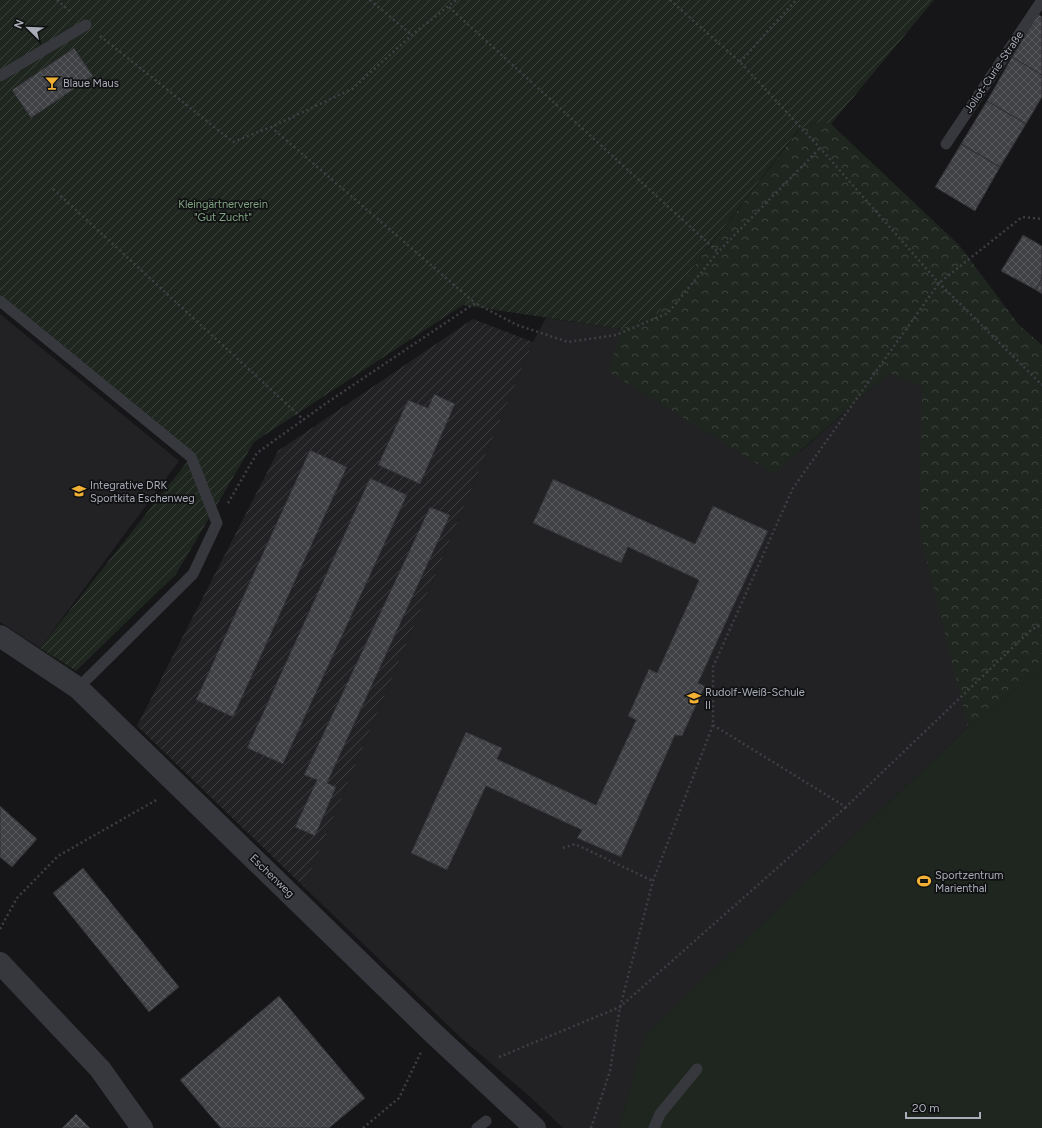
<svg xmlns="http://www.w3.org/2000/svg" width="1042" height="1128" viewBox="0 0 1042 1128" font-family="Figtree,sans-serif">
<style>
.built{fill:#222225}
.industrial{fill:url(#industrial-furrows)}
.forest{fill:url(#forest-crowns)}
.park{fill:#1e261f}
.garden{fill:url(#garden-furrows)}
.building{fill:url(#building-cross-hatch);stroke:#303034}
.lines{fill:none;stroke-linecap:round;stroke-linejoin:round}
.path{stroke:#3d3f44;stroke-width:2.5;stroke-dasharray:2 3;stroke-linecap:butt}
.service{stroke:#37383d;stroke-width:11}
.minor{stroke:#37383d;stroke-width:22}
.labels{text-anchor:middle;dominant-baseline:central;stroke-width:3.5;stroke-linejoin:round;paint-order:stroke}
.street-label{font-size:11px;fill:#a8adb8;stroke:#111113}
.poi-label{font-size:11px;fill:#a8adb8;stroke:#111113;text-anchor:start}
.park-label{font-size:11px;fill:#7fa381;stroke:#111113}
</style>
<defs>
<pattern id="industrial-furrows" width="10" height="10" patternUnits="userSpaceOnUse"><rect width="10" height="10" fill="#222225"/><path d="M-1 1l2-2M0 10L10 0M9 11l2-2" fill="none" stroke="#3f3f43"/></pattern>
<pattern id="forest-crowns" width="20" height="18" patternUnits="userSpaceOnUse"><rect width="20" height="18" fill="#1e261f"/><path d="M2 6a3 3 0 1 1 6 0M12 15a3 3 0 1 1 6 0" fill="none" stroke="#3c433d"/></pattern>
<pattern id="garden-furrows" width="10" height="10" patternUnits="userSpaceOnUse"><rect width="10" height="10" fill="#1e261f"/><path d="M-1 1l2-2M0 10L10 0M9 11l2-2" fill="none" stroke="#3c433d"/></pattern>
<pattern id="building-cross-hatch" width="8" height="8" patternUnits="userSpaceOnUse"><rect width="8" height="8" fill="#404145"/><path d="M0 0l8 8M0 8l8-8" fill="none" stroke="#595a5e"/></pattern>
</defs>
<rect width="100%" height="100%" fill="#161618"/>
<!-- built -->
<g class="built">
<path d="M0,314L179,461L40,648L0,622Z"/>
<path d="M546,318L621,329L800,452L889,373L922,387L1042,668L968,727L646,1035L619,1128H563L528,1095L461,1038L304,887L533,342Z"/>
</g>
<!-- industrial -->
<path class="industrial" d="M473,319L533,342L304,887L137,726L278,451Z"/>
<!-- forest -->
<path class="forest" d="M816,122L831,124L959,245L1019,325L1042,345V668L968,727L919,529L922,387L889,373L774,474L609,372L621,329L658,313L799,130Z"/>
<!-- park -->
<path class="park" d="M1042,668V1128H619L645,1035L968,727Z"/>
<!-- garden -->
<path class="garden" d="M0,0H934L831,124L816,122L798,130L658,313L621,329L463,305L254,442L176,574L76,671L40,648L191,457L0,300Z"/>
<!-- building -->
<g class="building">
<path d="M1038,14L1042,17V75L1012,57Z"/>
<path d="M74,48L93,76L31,118L12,90Z"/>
<path d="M1012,57L1042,75V97L1026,124L987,101Z"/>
<path d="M987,101L1026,124L1000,167L961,144Z"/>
<path d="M961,144L1000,167L975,211L935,187Z"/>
<path d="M1023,235L1042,246V278L1036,290L1001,271Z"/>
<path d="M1042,278V294L1036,290Z"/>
<path d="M434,394L455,404L420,484L378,465L408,400L428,408Z"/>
<path d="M310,450L347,467L233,717L196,700Z"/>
<path d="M370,478L407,495L283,764L247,748Z"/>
<path d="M553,479L695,544L713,506L768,531L698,683L705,686L682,736L675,735L621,857L577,838L582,830L486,786L447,870L411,853L466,732L502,748L497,759L596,805L636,720L628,716L649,669L657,673L699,580L628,547L621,563L533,523Z"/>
<path d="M430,507L450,515L327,783L336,787L315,836L295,827L317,780L304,775Z"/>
<path d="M0,806L37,839L12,867L0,857Z"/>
<path d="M83,868L179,987L149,1012L53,893Z"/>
<path d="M279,996L365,1098L329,1128H221L180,1080Z"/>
<path d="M76,1114L90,1128H62Z"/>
</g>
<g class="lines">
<!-- path -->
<g class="path">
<path d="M57,0L72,13"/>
<path d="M370,0L412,35"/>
<path d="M670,0L740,62L820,148L939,283L1042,385"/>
<path d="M449,7L718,252"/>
<path d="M100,36L233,142L271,127L352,89L412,35L456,0"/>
<path d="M740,62L796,0"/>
<path d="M271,127L475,303"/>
<path d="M53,189L304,420"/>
<path d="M228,503L257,453L325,404L475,303L517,325L568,342L616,335L668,313L718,252L820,148"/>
<path d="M713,725L846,807L1031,630L1042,624"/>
<path d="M563,848L575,844L653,881"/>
<path d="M0,929L17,898L58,856L158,799"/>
<path d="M499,1057L620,1007L846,807"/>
<path d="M363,1128L399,1098L421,1052"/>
<path d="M591,1128L610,1071L620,1007L653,881L713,725V667L793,488L939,283L1022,217L1042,219"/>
</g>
<!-- service -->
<g class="service">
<path d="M0,76L86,25"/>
<path d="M946,144L1042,0"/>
<path d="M0,301L191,457L217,523L193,574L78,688"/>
<path d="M477,1128L486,1121"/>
<path d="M654,1128L660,1114L697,1069"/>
</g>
<!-- minor -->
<g class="minor">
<path d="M0,636L78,688L432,1032L535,1128"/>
<path d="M0,963L100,1069L142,1128"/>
</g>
</g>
<!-- icons -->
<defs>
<symbol id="bar-bare" viewBox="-9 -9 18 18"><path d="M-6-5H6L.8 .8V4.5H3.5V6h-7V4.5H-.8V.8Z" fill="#f2b134" stroke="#111113" stroke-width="2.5" paint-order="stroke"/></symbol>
<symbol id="school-bare" viewBox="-9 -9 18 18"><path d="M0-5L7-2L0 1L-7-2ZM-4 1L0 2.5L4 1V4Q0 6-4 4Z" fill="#f2b134" stroke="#111113" stroke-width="2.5" paint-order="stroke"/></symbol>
<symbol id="stadium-bare" viewBox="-9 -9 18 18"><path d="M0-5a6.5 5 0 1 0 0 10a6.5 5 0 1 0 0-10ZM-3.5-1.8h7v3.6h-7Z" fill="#f2b134" stroke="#111113" stroke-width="2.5" paint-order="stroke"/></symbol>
</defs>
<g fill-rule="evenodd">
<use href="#bar-bare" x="42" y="73" width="20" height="20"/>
<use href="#school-bare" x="69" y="481" width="20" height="20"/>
<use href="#school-bare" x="684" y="688" width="20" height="20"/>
<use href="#stadium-bare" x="914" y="871" width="20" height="20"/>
</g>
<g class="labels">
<!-- street labels -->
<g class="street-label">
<text transform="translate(994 72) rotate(-56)">Joliot-Curie-Straße</text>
<text transform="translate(272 876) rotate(44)">Eschenweg</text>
</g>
<!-- poi labels -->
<g class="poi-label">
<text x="63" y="83">Blaue Maus</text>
<text x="90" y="485">Integrative DRK<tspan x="90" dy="13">Sportkita Eschenweg</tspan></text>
<text x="705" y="692">Rudolf-Weiß-Schule<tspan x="705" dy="13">II</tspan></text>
<text x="935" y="875">Sportzentrum<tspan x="935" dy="13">Marienthal</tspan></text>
</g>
<!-- park labels -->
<g class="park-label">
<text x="223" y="204">Kleingärtnerverein<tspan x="223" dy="13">"Gut Zucht"</tspan></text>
</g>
</g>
<!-- north arrow -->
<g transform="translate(28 28) rotate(293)" stroke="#111113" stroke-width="3" paint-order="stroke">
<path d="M0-3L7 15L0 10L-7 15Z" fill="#a8adb8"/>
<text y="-6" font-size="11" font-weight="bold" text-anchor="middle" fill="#a8adb8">N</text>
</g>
<!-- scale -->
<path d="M906 1112v6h74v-6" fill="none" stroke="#a8adb8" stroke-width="2"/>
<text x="912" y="1112" font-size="12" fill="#a8adb8" stroke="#111113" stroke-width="3" paint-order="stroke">20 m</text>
</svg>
